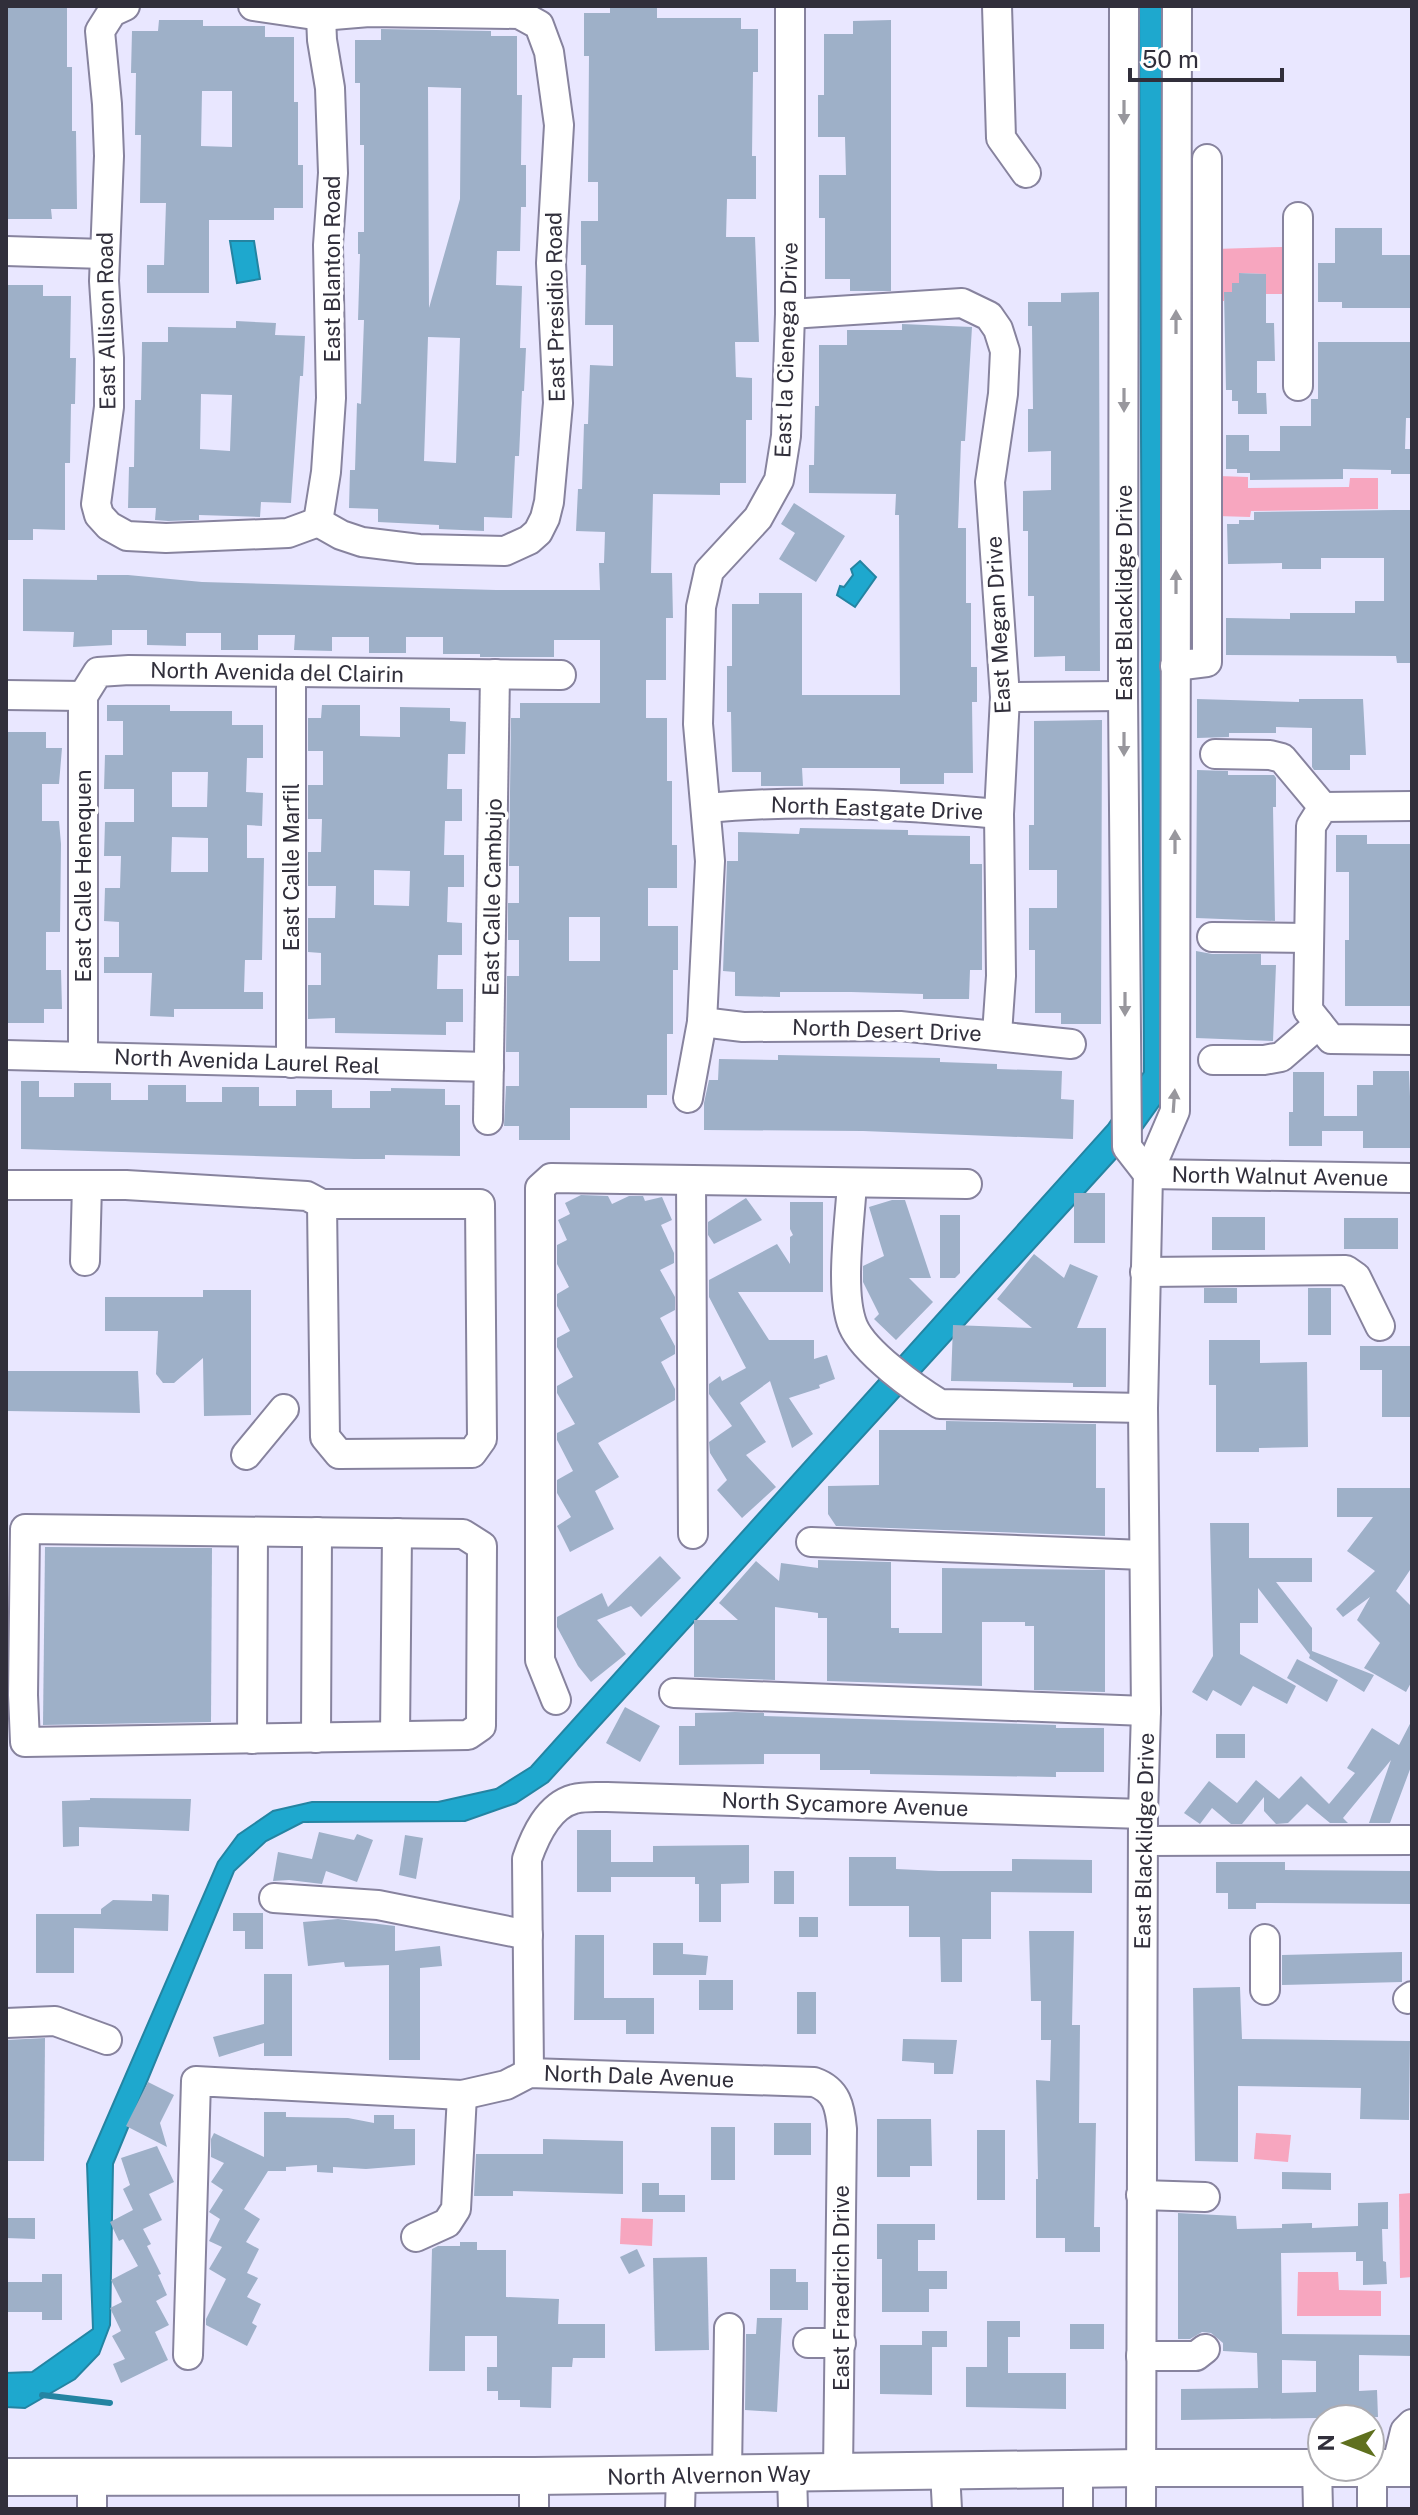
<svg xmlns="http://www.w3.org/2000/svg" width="1418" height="2515" viewBox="0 0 1418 2515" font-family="'Public Sans',sans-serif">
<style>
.green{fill:#f7a6bf}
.water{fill:#1ea8ce;stroke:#2484a2;stroke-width:2}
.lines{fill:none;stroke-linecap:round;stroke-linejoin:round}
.stream{stroke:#2484a2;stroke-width:6}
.building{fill:#9eb0c8;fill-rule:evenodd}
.minor-casing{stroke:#87839e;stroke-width:32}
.major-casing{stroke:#87839e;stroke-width:40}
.minor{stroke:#fff;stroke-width:28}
.major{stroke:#fff;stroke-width:36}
.oneway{fill:#98979d}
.labels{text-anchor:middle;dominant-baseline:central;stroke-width:7;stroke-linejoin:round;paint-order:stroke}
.street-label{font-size:22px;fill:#312f3b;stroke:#fff}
</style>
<rect width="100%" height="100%" fill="#e9e7ff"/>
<!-- green -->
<g class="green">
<path d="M1282,247V294H1266V274L1239,273V283H1232V292H1225L1224,301H1216L1215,249Z"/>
<path d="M1218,476L1248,477V488L1349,487L1350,478H1378V509L1251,511L1250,517L1217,516Z"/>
<path d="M1256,2133L1291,2135L1288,2162L1254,2159Z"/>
<path d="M1412,2193V2277L1400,2278L1399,2194Z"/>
<path d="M621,2218L653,2219L652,2246L620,2244Z"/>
<path d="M1298,2272H1338L1339,2290L1381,2291V2316H1297Z"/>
</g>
<!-- water -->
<g class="water">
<path d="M1139,6H1168L1163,1100L1140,1132L548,1782L516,1803L465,1821L303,1822L266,1841L234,1871L113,2164L110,2325L99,2354L75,2379L25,2408L6,2407V2373L32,2372L93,2329L87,2164L218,1862L238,1835L273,1811L312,1802H438L496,1789L531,1767L1108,1125L1144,1072Z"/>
<path d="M230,241H254L260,279L237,283Z"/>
<path d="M860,561L876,577L855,607L837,595L840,586L844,587L853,575L851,569Z"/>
</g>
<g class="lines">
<!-- stream -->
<path class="stream" d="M42,2395L110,2403"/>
</g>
<!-- building -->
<g class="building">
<path d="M6,6H67V67H72V131H76L77,209H51L52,219H6Z"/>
<path d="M610,6H657V18H741V29H758V72H753L752,156H756V199H727L726,237H755L759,342H735L736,377L752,378V420H746V483H720V495L653,494L651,573H672L673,618H666V680H646V718H667V781H672V845H677V888H648V926H678V970H673V1034H667V1095H647V1108H570V1140H519V1126H504L506,1086H519V1052H506L507,976H519V940H508V903H519V866H509L511,718H520V703H600V640H554V657H480V654H443V637H406V653H369V637H332V651L294,650L295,635H258V650H221V633H186V646L147,645V630H112V645L73,647L74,632L23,631V579L97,580V575H128L202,582L496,590H600L599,563H604L605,532L576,531L578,489H582L584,424H588L590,365L613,366V325H585L586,265H581V221H598V182H588L589,56H584V13H610ZM569,917H600V961H569Z"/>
<path d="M159,20H203V26H265V37H294V102H298V165H303V208H274V220H209V293H147V265H164L166,203H140L141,135H135L136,73H131L132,31H158ZM202,91H232V147L201,146Z"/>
<path d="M891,20V291H850V279H825V218H819V175H846L845,137H818V95H824V34H853V21Z"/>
<path d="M381,29L491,31V36H517V95H522L521,165H526V207H521L520,251H497L496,285L522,286L520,348H526L524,391H522L519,456H515L512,518L484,517V531L439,529V525L378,522V509L349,508L350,470H355L357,403L361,404L364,320H358L360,254H358V232H364V145H360V83H355V40H381ZM428,87L461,88L460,199L429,308ZM428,337L460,338L456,463L424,461Z"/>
<path d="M1335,228H1382V255H1411L1412,308H1342V302H1318V263H1335Z"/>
<path d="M1239,273L1266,274V323H1274L1275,361H1257V393H1266L1267,414H1238V401H1232V390H1226L1224,292H1232V283H1239Z"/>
<path d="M6,285H43V296H71L70,358H76L75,404H71L70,463H65V530L33,529V540H6Z"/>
<path d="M1099,292L1100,671H1065V656L1034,657V596H1028V531H1023V491L1051,490V451L1028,452V409H1033L1032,326H1028V302H1061V293Z"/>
<path d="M236,321L276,323L275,335L305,336L303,376H300L291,503L261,502L260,517L199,515V520L168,521L155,520L156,508H128L129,467H134L135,400H141L142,342H168V327L236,328ZM201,394L232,395L230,451L200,449Z"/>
<path d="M902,324L972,327L965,441H961L958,528H966V603H971V667H977V702H972L973,773H944V784H900V768H802L803,786H761V772H732L731,712H727V666H732V604H759V593H802V695H900L899,515H895L896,494L809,493V465H814L815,406H819V345H847V330H902Z"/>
<path d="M1318,342H1412V418H1406L1405,449H1412V474H1391V470L1343,469V479L1250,480V473H1237V469H1226V435H1249V451H1280V426H1311V399H1318Z"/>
<path d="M794,503L845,536L816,582L779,559L795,533L781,524Z"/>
<path d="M1394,510H1412V663H1397L1396,656L1226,655V618L1290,619V613H1355V601H1384V558H1321V569H1282V563L1228,564L1227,524H1239V520H1254V512Z"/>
<path d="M1197,699L1299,702V699H1363L1366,755H1350V770H1314L1312,767V728L1276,727V733H1229V737L1197,738Z"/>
<path d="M107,705H170V711H232V725H263V758H247L246,792L263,793L262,826L247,825V858H264L262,960H245L244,992H263V1009H174V1017L150,1016L152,973H104V957H119V922L104,921L105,888H120L121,856H104L105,822H134V789H104L105,755H123V721H107ZM172,772H208L207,807H172ZM172,837L208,838V872H171Z"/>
<path d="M322,705H360V736L400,737V707L450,708V721L466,722L465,754H448L447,789H462V821H445L444,855H464V887H448L447,922L462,923V955H438L437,989H463V1022H446V1035L335,1033V1018L308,1019V985H321V953L308,952V918H335L336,886H308V852H321L322,819H308V785H323V751H308V718H321ZM374,870L410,871L409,906L374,905Z"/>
<path d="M1102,720L1101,1024H1061V1013H1035V950H1029V908H1057V870H1029V825H1034V721Z"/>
<path d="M6,732H46V748H62L59,784H42V821H59L61,844L60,932H46V970H61L62,1009H44V1023H6Z"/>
<path d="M1197,770L1228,771V775H1274L1276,778V807H1273L1275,921L1196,918Z"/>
<path d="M800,828L908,830V835L970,836V864H982V970H970L969,999H923V994L851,992H780V997L735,996V972L723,971L727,861H738V832L799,834Z"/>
<path d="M1336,835H1367V844H1412V1006H1345V940H1349V872H1336Z"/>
<path d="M1196,951L1212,954H1261V965H1276L1273,1041L1196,1038Z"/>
<path d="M778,1055L940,1058V1062L997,1064V1069L1062,1071L1061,1099L1074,1100L1073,1139L863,1131L704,1130V1103L709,1080H718L719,1059L778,1060Z"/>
<path d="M1373,1071H1409L1412,1148H1363V1131H1322V1146H1289V1112H1293V1072H1324V1116H1357V1085H1373Z"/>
<path d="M21,1081H39V1097H74V1083H111V1100H148V1085H186V1102H222V1087H259V1106H296V1090H332V1108H370V1091H391V1088L445,1089V1105H460V1156L385,1155V1159H354L21,1149Z"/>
<rect x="1074" y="1193" width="31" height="50"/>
<path d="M581,1195L608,1196L612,1204L629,1196H643L645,1201L662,1197L672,1220L661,1225L674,1253V1263L660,1270L675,1297V1310L660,1318L675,1346V1354L661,1362L675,1389V1400L598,1443L619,1477L595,1491L614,1529L570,1552L557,1526L571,1517L557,1493V1480L573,1471L557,1440V1433L575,1424L557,1393V1386L573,1377L557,1347V1338L570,1331L557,1306V1294L569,1287L557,1264V1245L567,1240L558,1220L570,1214L565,1203Z"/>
<path d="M746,1198L762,1220L714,1244L708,1235V1222Z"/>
<path d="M892,1200H905L931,1278H909L933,1302L896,1340L874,1319L879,1314L863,1282V1266L884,1256L869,1207Z"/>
<path d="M790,1202H823V1292H738L769,1340H814V1359L827,1355L835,1379L819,1385L820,1388L789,1398L813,1434L792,1448L770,1381L740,1403L766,1442L746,1455L776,1487L742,1518L717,1490L727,1480L710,1453L709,1442L732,1426L709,1394V1384L720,1376L722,1381L746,1368L709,1297V1280L777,1244L790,1264V1237L793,1235L790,1229Z"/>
<path d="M940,1215H960V1273L955,1278H940Z"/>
<rect x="1212" y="1217" width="53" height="33"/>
<rect x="1344" y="1218" width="54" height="31"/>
<path d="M1034,1254L1064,1278L1070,1264L1098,1276L1077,1328H1106V1387H1073V1383L951,1381L953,1325L1032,1328L997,1299Z"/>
<rect x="1204" y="1288" width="33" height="15"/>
<rect x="1308" y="1288" width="23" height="47"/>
<path d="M203,1290H251V1415L204,1416L203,1358L174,1383H163L156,1374L158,1331H105V1297H203Z"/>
<path d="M1209,1340H1260V1363L1307,1362L1308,1447L1259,1448V1452H1216V1385H1209Z"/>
<path d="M1360,1346H1412V1417H1382V1370H1360Z"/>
<path d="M6,1371H138L140,1413L6,1411Z"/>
<path d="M946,1421L1096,1424V1488H1105V1536L836,1526L828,1514V1486L879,1485V1430H946Z"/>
<path d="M1337,1488H1412V1567L1396,1591L1412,1607V1681L1406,1692L1364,1668L1380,1643L1357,1620L1370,1597L1343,1617L1336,1609L1375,1571L1347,1551L1373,1517H1337Z"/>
<path d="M1210,1523H1249V1558H1312V1582H1276L1312,1628V1651L1374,1675L1364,1692L1309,1658L1310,1655L1258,1588V1623H1240V1654L1296,1686L1287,1704L1253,1686L1241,1706L1213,1690L1207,1701L1192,1692L1213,1656Z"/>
<path d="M45,1547L212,1548L211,1722L43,1725Z"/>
<path d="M660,1556L681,1578L641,1617L631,1606L597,1620L626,1654L591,1682L578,1666L557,1627V1617L602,1593L608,1607Z"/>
<path d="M818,1560L891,1562V1628H899V1633H942V1568L1105,1570V1692L1034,1690V1626H1025V1622H982V1686L827,1681V1618H818V1613L775,1607V1680L694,1677V1620H738L719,1603L756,1561L779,1581L781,1563L818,1568Z"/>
<path d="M1297,1659L1338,1680L1327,1702L1287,1678Z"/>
<path d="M625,1707L660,1726L640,1762L606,1743Z"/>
<path d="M735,1712L764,1713V1716L1056,1725V1728H1104V1772H1056V1777L870,1774V1770H820V1754H764V1764L679,1765V1726H695V1713Z"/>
<path d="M1412,1720V1764L1390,1823H1369L1391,1760L1343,1818L1348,1823H1330L1307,1804L1288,1823L1276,1824L1264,1811V1797L1242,1824H1231L1212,1808L1200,1824L1184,1813L1209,1781L1237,1803L1256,1780L1279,1799L1301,1776L1329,1804L1355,1773L1347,1768L1372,1728L1399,1745Z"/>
<rect x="1216" y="1734" width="29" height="24"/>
<path d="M90,1798L191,1799L189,1831L79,1827V1846L63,1847L62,1801L90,1800Z"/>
<path d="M577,1830H611V1862H653V1846L749,1845V1883L721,1884V1922H699V1884H695V1877H611V1892H577Z"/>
<path d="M319,1832L354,1840L357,1834L373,1840L357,1882L326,1871L322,1884L289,1880L273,1881L278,1852L312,1859Z"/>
<path d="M405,1835L423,1838L416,1879L399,1875Z"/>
<path d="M849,1857H896V1869L939,1871H1012V1859L1092,1860V1893L991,1892V1939H962V1982H941L940,1937H909V1906H849Z"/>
<path d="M1216,1862H1285V1870L1412,1871V1904L1256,1903V1909H1228V1893H1216Z"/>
<rect x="774" y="1871" width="20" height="33"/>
<path d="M152,1894L169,1895L168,1931L74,1928V1973H36V1914H101V1909L113,1900L152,1901Z"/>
<path d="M233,1913H263V1949H245V1931H233Z"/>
<rect x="799" y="1917" width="19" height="20"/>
<path d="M338,1919L395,1926V1951L440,1946L442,1966L420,1968V2060H389V1965L345,1967L344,1962L308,1966L303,1922Z"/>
<path d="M1029,1931H1074L1072,2025H1080L1079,2123H1096L1094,2227H1100V2252H1065V2238H1036V2179H1038L1036,2080L1050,2081L1051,2040H1041V2001H1031Z"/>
<path d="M575,1935H604V1998H654V2034H626V2020H574Z"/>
<path d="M653,1943H683V1954L708,1956L706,1975H653Z"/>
<path d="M1402,1952V1982L1282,1985V1955Z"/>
<path d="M264,1974H292V2056H264V2043L219,2057L213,2037L264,2024Z"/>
<rect x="699" y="1980" width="34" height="30"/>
<path d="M1240,1987L1242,2039L1410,2041L1409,2120L1360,2119L1361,2088L1238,2086V2162L1195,2161L1193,1988Z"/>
<rect x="797" y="1992" width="19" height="42"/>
<path d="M45,2038L44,2161H6V2040Z"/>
<path d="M903,2039L957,2040L953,2074H934V2063L902,2061Z"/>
<path d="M148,2082L174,2095L160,2123L167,2147L126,2126Z"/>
<path d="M264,2112H286V2117L348,2118L374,2123V2115H394V2129H415V2165L366,2169L333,2167V2173L317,2172V2165L286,2167V2171H268L244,2209L260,2219L246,2242L259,2249L247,2273L258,2278L247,2297L261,2304L252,2323L257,2326L247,2346L206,2325V2319L226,2279L209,2269L222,2247L209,2241L220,2219L209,2212L223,2190L211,2182L224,2163L211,2157V2139L214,2133L264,2157Z"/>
<path d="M877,2119H931L932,2166H910V2177H877Z"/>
<rect x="774" y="2123" width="37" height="32"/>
<rect x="711" y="2127" width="24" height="53"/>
<rect x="977" y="2130" width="28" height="70"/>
<path d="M543,2139L623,2141V2194L513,2191V2196H474L476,2154H543Z"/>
<path d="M157,2146L174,2182L149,2194L162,2220L143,2229L151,2244L147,2246L161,2274L158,2275L167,2295L156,2301L169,2325L155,2332L168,2360L121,2383L113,2364L125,2359L112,2336L121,2331L110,2308L122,2302L111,2280L138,2266L123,2239L119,2241L110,2222L133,2210L123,2189L130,2185L121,2158Z"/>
<path d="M1282,2172L1331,2173V2190L1282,2189Z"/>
<path d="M642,2183H659V2195H685V2212H642Z"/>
<path d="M1388,2202V2229H1382L1383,2261L1386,2262L1387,2284L1363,2285V2261H1356V2252L1281,2253L1282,2334L1412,2335V2356L1359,2355V2391L1377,2390L1378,2417L1181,2420V2389L1258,2388L1257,2353L1223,2351V2343L1211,2333L1202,2332L1190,2339H1178V2213L1236,2216L1237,2229L1282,2228V2224L1312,2223V2228L1358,2226V2203ZM1282,2360L1316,2361V2392L1282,2393Z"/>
<path d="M6,2218H35V2239L6,2238Z"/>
<path d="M877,2224H935V2240H918V2271H947V2289H929V2312H882V2259H877Z"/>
<path d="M460,2242H477V2250H506V2297L559,2299L558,2324H605V2358H573L572,2367H552L551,2408L520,2407V2400H498V2391H487V2367H497V2336H465V2371H429L432,2249L438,2246H460Z"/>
<path d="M637,2249L645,2266L629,2274L620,2257Z"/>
<path d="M707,2257L709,2350L655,2351L653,2258Z"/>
<path d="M770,2269H796V2282H808V2310H770Z"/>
<path d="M42,2274H62V2320H42V2312H6V2282H42Z"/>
<path d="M757,2318H782L777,2412L745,2410L746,2334H756Z"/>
<path d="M987,2321H1020V2337H1008V2373H1066V2409L966,2407V2367H987Z"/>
<rect x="1070" y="2324" width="34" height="25"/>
<path d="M922,2331H947V2347H932V2395L880,2394V2345H922Z"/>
</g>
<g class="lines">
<defs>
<g id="minor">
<path d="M125,6L112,12L100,31L107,104L109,156L104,281L109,358V407L96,504L99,515L109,526L127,536L166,538L288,533L318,522"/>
<path d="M253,6L321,16L369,12L519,14L539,25L549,52L559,125L551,263L558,403L549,502L545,518L538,532L529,540L505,551L419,549L362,542L341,535L318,522"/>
<path d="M997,6L1001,138L1026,173"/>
<path d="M1124,6L1123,696L1127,1147L1148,1174"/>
<path d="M1298,217V386"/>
<path d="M6,251L104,254"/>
<path d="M790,314L962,303L989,316L998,329L1005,351L1003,394L990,482L1005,697L999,814L1001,976L997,1034"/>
<path d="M318,522L326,472L331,398L328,245L333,173L330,88L322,40L321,16"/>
<path d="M1175,666L1207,662V159"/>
<path d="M6,695L83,696"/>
<path d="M83,696L98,672L129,670L561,675"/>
<path d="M83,696V1057"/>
<path d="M1005,697L1123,696"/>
<path d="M1215,754L1270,755L1282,758L1323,807"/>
<path d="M1412,806L1323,807L1311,826L1308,1010L1331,1039L1412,1040"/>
<path d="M706,808C805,799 901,805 999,814"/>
<path d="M1212,937L1309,938"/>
<path d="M702,1022L743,1027L900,1026L1071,1044"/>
<path d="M6,1055L489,1067"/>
<path d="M1213,1060H1264L1281,1057L1319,1024"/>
<path d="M291,1063V672"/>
<path d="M688,1098L702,1022L710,861L698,724L701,607L709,571L758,518L779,480L786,436L790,314V6"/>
<path d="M488,1120L495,674"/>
<path d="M1148,1174L1412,1178"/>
<path d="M691,1180L693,1534"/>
<path d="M852,1183C850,1221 839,1292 853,1326C864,1352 915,1389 940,1404L1143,1408"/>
<path d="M6,1185H126L307,1196L322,1204H480L482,1439L472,1453L339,1454L325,1437L322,1204"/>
<path d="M85,1261L87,1185"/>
<path d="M1145,1272L1346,1270L1356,1277L1380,1326"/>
<path d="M246,1455L284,1409"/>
<path d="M25,1529L463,1534L482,1546L481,1726L468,1735L25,1742L23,1695Z"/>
<path d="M811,1542L1144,1555"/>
<path d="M674,1693L1146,1711"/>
<path d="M556,1700L540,1660V1188L551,1178L967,1184"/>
<path d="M395,1736L397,1533"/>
<path d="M316,1738L317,1532"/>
<path d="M252,1739L253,1532"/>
<path d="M1143,1841L1409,1840"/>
<path d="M274,1898L378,1905L528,1935"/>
<path d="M1265,1990V1939"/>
<path d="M1408,1999L1412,1996"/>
<path d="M6,2023L55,2021L107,2040"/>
<path d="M529,2073L527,1859C535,1836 548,1806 574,1799C584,1796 597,1797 607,1797L1143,1814"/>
<path d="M1141,2195L1205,2197"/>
<path d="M416,2237L447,2223L456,2209L462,2095"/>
<path d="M808,2343H841"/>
<path d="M188,2355L196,2081L462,2095L506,2085L529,2073L814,2082C837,2090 840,2107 842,2129L838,2473"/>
<path d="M1141,2356H1196L1205,2349"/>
<path d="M1317,2468L1318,2509"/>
<path d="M1372,2468V2509"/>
<path d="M1396,2468L1405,2431L1412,2424"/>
<path d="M1078,2470V2509"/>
<path d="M945,2472L947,2509"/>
<path d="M727,2474L729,2328"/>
<path d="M792,2474L793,2509"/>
<path d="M534,2476V2509"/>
<path d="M92,2477V2509"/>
<path d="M680,2509L681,2475"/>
<path d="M1141,2509L1143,1814L1146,1711L1143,1408L1148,1174L1175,1111L1177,6"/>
</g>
<path id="major" d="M6,2477L534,2476L1141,2468H1412"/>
</defs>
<!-- minor casing -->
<use href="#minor" class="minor-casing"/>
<!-- major casing -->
<use href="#major" class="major-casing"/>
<!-- minor -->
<use href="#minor" class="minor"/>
<!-- major -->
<use href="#major" class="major"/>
</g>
<!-- one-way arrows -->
<defs><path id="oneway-solid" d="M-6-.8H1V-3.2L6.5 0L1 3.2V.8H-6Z" transform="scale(2)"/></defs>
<g class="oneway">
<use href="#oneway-solid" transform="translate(1124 112) rotate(90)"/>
<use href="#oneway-solid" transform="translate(1176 322) rotate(-90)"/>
<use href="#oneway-solid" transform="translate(1124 400) rotate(90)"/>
<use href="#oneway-solid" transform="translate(1176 582) rotate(-90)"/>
<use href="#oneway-solid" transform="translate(1124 744) rotate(90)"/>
<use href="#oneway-solid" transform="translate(1175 842) rotate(-90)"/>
<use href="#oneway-solid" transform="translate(1125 1004) rotate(90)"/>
<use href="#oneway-solid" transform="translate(1174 1101) rotate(-86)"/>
</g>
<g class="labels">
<!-- street labels -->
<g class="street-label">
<text transform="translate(332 269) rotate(-90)">East Blanton Road</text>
<text transform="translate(555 307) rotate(-91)">East Presidio Road</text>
<text transform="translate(106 321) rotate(-91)">East Allison Road</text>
<text transform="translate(786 350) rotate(-88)">East la Cienega Drive</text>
<text transform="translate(1124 593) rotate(-90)">East Blacklidge Drive</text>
<text transform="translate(998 625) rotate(-93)">East Megan Drive</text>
<text transform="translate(277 672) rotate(1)">North Avenida del Clairin</text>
<text transform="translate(877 808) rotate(2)">North Eastgate Drive</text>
<text transform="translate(291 867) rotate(-90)">East Calle Marfil</text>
<text transform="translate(83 876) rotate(-90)">East Calle Henequen</text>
<text transform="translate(492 897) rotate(-89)">East Calle Cambujo</text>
<text transform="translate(887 1030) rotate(2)">North Desert Drive</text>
<text transform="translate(247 1061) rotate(2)">North Avenida Laurel Real</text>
<text transform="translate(1280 1176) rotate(1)">North Walnut Avenue</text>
<text transform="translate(845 1804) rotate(2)">North Sycamore Avenue</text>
<text transform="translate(1144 1841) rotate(-89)">East Blacklidge Drive</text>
<text transform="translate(639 2076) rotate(2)">North Dale Avenue</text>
<text transform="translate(841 2288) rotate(-90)">East Fraedrich Drive</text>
<text transform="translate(709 2475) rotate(-1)">North Alvernon Way</text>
</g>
</g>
<!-- border -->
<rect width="1418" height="2515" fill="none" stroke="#312f3b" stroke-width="16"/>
<!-- north arrow -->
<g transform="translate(1346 2443) rotate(270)"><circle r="38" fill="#ffffff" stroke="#adacb1" stroke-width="2"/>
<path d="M0-6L14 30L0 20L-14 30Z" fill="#5f701e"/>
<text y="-12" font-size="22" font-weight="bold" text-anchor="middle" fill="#312f3b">N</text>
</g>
<!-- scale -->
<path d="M1130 68v12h152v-12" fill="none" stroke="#312f3b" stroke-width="4"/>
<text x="1142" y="68" font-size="24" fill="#312f3b" stroke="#ffffff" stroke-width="6" paint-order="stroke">50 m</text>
</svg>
